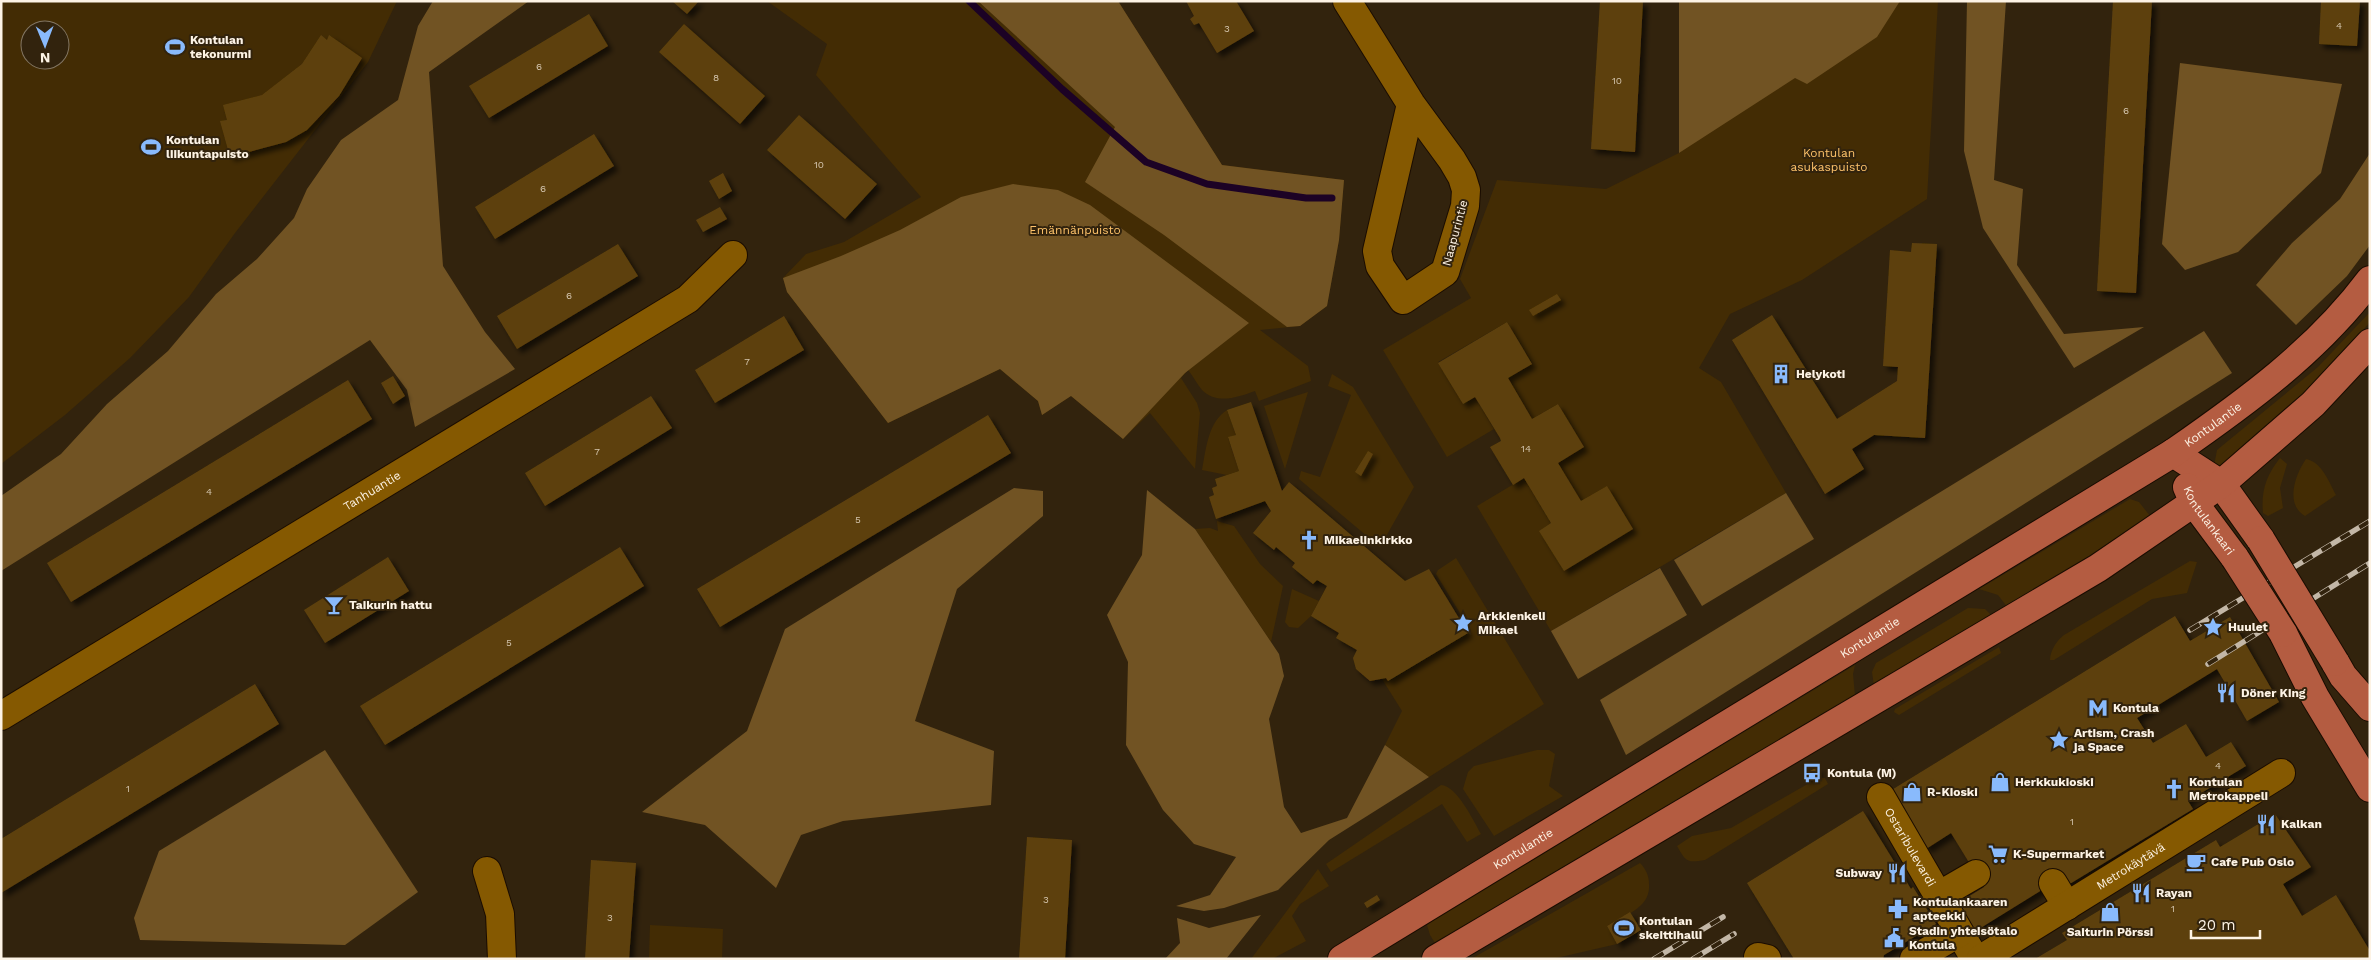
<svg xmlns="http://www.w3.org/2000/svg" width="2371" height="960" viewBox="0 0 2371 960" font-family="'Work Sans',sans-serif">
<style>
.green{fill:#432c04;fill-rule:evenodd}
.forest{fill:#715323}
.lines{fill:none;stroke-linecap:round;stroke-linejoin:round}
.stream{stroke:#1c0225;stroke-width:7}
.building{fill:#5d400c;filter:url(#shadow)}
.minor-casing{stroke:#1a0c00;stroke-width:30}
.major-casing{stroke:#1a0c00;stroke-width:30}
.minor{stroke:#855901;stroke-width:28}
.major{stroke:#b45c41;stroke-width:28}
.rail-casing{stroke:#c3b7a7;stroke-width:5.5}
.rail{stroke:#32230d;stroke-width:4;stroke-dasharray:11;stroke-linecap:butt}
.major-bridge-casing{stroke:#1a0c00;stroke-width:30;stroke-linecap:butt}
.major-bridge{stroke:#b45c41;stroke-width:28}
.labels{text-anchor:middle;dominant-baseline:central;stroke-width:4;stroke-linejoin:round;paint-order:stroke}
.number-label{font-size:10px;fill:#d5c6af}
.poi-label{font-size:12px;font-weight:bold;fill:#fdf3e5;stroke:#32230d;text-anchor:start}
.park-label{font-size:12px;fill:#fdc26a;stroke:#32230d}
.street-label{font-size:12px;fill:#fdf3e5;stroke:#32230d}
</style>
<defs>
<filter id="shadow"><feDropShadow dx="4.5" dy="4.5" stdDeviation="2.5" flood-color="#0009"/></filter>
</defs>
<rect width="100%" height="100%" fill="#32230d"/>
<!-- green -->
<g class="green">
<path d="M1,1H397L368,62L235,233L189,297L130,358L65,415L1,464ZM30,30H60V60H30Z"/>
<path d="M767,1H1118L1222,165L1344,180L1339,240L1327,306L1300,326L1260,330L1308,366L1311,381L1259,401L1255,391C1238,397 1217,405 1202,390C1197,384 1193,376 1188,370L1181,378L1197,403L1200,413L1195,469L1150,413L1123,439L1071,396L1042,415L1038,401L1000,369L888,423L787,292L783,278L806,254L844,242L921,197L816,75L827,44Z"/>
<path d="M1862,1H1938L1927,199L1802,280L1730,314L1699,368L1721,382L1786,493L1551,631L1477,506L1524,478L1551,523L1540,531L1564,571L1633,529L1581,501L1558,463L1584,447L1558,404L1532,419L1508,378L1532,363L1507,322L1438,362L1463,404L1475,397L1494,429L1447,457L1383,350L1471,298L1460,279L1497,180L1606,189L1679,153Z"/>
<path d="M2370,312V322L2324,376L2225,468L2214,466L2217,450L2318,367Z"/>
<path d="M1332,374L1353,387L1414,487L1380,547L1299,479L1301,471L1320,477L1351,395L1328,386Z"/>
<path d="M1308,392L1285,469L1264,406Z"/>
<path d="M1227,410L1236,435L1228,438L1239,471L1227,475L1202,470C1206,449 1208,422 1227,410Z"/>
<path d="M2280,458L2287,464L2280,488L2283,508L2268,516L2263,513C2261,491 2266,476 2280,458Z"/>
<path d="M2306,459C2322,462 2329,482 2336,495L2305,516C2284,504 2296,473 2306,459Z"/>
<path d="M2130,499L2139,502L2154,521L2008,608L1998,595L1979,589Z"/>
<path d="M1217,521L1234,526L1260,564L1283,586L1271,642L1195,529L1210,528L1218,531Z"/>
<path d="M1456,558L1544,704L1429,777L1385,745L1402,711L1382,679L1386,678L1389,681L1471,631L1436,574L1438,570Z"/>
<path d="M2190,561L2197,562L2187,593L2152,599L2054,660H2050C2050,651 2057,640 2064,635Z"/>
<path d="M1292,589L1319,601L1311,616L1298,628L1289,627L1285,622Z"/>
<path d="M1968,608L1985,609L1992,616L1874,686L1872,672L1876,663Z"/>
<path d="M1999,647L2001,653L1899,715L1894,712L1895,709Z"/>
<path d="M1855,665L1853,674L1855,696L1435,943L1430,935L1427,925L1435,919Z"/>
<path d="M1537,750H1549L1555,754L1549,786L1563,796L1494,836L1463,789L1468,772L1474,766Z"/>
<path d="M1818,778H1825L1828,784L1705,860C1687,863 1686,862 1677,846L1692,836L1731,828Z"/>
<path d="M1441,785C1457,786 1473,820 1481,834L1467,842L1442,804L1331,872L1326,864Z"/>
<path d="M1640,863C1646,869 1649,876 1649,884C1651,908 1625,915 1607,926L1617,944L1552,959H1471Z"/>
<path d="M1318,869L1329,886L1300,904L1292,916L1306,941L1272,959H1251Z"/>
<path d="M650,925L723,929L722,959H649Z"/>
</g>
<!-- forest -->
<g class="forest">
<path d="M433,1H529L429,72L443,266L485,332L515,369L415,427L407,390L370,340L1,571V496L61,454L107,404L168,351L216,294L257,259L294,218L307,189L341,140L398,100L418,26Z"/>
<path d="M978,1H1118L1222,165L1344,180L1339,240L1327,306L1300,326L1287,327L1164,235L1085,182L1115,127Z"/>
<path d="M1679,1H1900L1877,37L1807,84L1795,78L1679,153Z"/>
<path d="M1967,1H2006L1994,180L2023,189L2017,265L2064,334L2144,327L2074,368L1983,228L1964,151Z"/>
<path d="M2180,63L2342,84L2321,173L2238,252L2185,270L2162,244Z"/>
<path d="M2370,153V245L2347,276L2296,325L2256,285L2292,243L2340,199Z"/>
<path d="M1013,184L1058,190L1090,205L1249,323L1185,373L1123,439L1071,396L1042,415L1038,401L1000,369L888,423L787,292L783,278L841,256L900,230L961,197Z"/>
<path d="M2204,331L2232,373L1626,755L1600,700Z"/>
<path d="M1014,488L1043,491V516L957,589L915,721L994,751L991,805L843,821L801,835L776,888L705,825L642,812L747,731L785,629Z"/>
<path d="M1147,490L1195,529L1279,654L1284,676L1269,719L1284,807L1301,833L1347,818L1385,745L1429,777L1329,840L1278,890L1224,908L1204,911L1176,906L1210,895L1236,857L1194,844L1163,810L1126,745L1128,662L1107,615L1142,555Z"/>
<path d="M1786,493L1814,539L1702,606L1674,560Z"/>
<path d="M1660,568L1687,615L1578,679L1551,631Z"/>
<path d="M325,750L418,892L345,945L140,940L134,918L159,851Z"/>
<path d="M1261,915L1226,959H1165L1180,943L1177,918L1209,928Z"/>
</g>
<g class="lines">
<!-- stream -->
<path class="stream" d="M969,1L1062,89L1146,162L1207,184L1306,198H1332"/>
</g>
<!-- building -->
<g class="building">
<path d="M672,1H699L687,14Z"/>
<path d="M1186,1H1236L1254,31L1217,53L1199,23L1194,25L1190,19L1194,16Z"/>
<path d="M1600,1H1643L1635,152L1591,149Z"/>
<path d="M2113,1H2152L2136,293L2097,291Z"/>
<path d="M2321,1H2360L2357,46L2319,44Z"/>
<path d="M589,14L608,46L489,118L469,86Z"/>
<path d="M684,24L765,96L740,124L659,52Z"/>
<path d="M321,35L327,40L329,35L362,58L339,96L307,130L286,142L230,157L220,121L227,120L223,105L262,95L302,64Z"/>
<path d="M799,115L877,184L845,219L767,150Z"/>
<path d="M594,134L614,166L495,239L475,207Z"/>
<path d="M723,173L732,191L719,199L709,181Z"/>
<path d="M720,207L727,219L703,232L696,220Z"/>
<path d="M1912,243L1937,244L1925,438L1874,435L1852,449L1864,469L1825,494L1732,340L1772,315L1837,419L1897,381L1898,367L1883,366L1890,250L1911,252Z"/>
<path d="M618,244L638,276L517,349L497,316Z"/>
<path d="M1557,294L1561,300L1533,316L1529,310Z"/>
<path d="M784,316L804,350L715,403L695,370Z"/>
<path d="M1507,322L1532,364L1508,378L1532,419L1558,404L1584,447L1558,463L1581,501L1607,486L1633,529L1564,571L1539,531L1551,523L1524,478L1513,485L1490,447L1501,441L1500,438L1475,397L1463,404L1438,363Z"/>
<path d="M393,376L405,396L393,404L381,383Z"/>
<path d="M348,380L372,419L71,602L47,563Z"/>
<path d="M651,396L672,428L545,506L525,473Z"/>
<path d="M1251,402L1282,491L1289,482L1405,581L1429,569L1468,633L1388,681L1386,678L1370,681L1356,669L1353,658L1357,650L1336,638L1339,633L1311,616L1327,586L1317,580L1313,584L1292,567L1295,563L1276,547L1274,550L1253,533L1271,511L1265,501L1216,519L1209,497L1214,495L1212,488L1217,486L1215,479L1239,471L1228,437L1236,435L1227,410Z"/>
<path d="M988,415L1011,453L720,627L697,589Z"/>
<path d="M1368,451L1373,454L1361,476L1355,472Z"/>
<path d="M620,547L644,586L385,745L360,706Z"/>
<path d="M388,557L409,591L325,643L304,610Z"/>
<path d="M2175,616L2190,641L2230,617L2279,702L2247,721L2217,669L2137,718L2153,743L2186,724L2206,757L2231,742L2246,766L2188,801L2193,809L2063,888L2058,880L1974,932L1957,904L1984,887L1951,833L1926,849L1890,791Z"/>
<path d="M255,684L279,724L1,893V839Z"/>
<path d="M1817,767L1819,772L1806,780L1803,775Z"/>
<path d="M1863,811L1911,889L1913,887L1936,924L1884,955L1883,959H1794L1747,883Z"/>
<path d="M2275,814L2311,867L2283,884L2302,916L2336,895L2370,951V959H2035L2067,940L2062,933L2216,840L2220,847Z"/>
<path d="M1027,837L1072,840L1065,959H1019Z"/>
<path d="M591,860L636,863L629,959H585Z"/>
<path d="M1377,895L1380,900L1367,908L1364,903Z"/>
<path d="M1630,912L1641,930L1617,944L1607,926Z"/>
</g>
<g class="lines">
<defs>
<g id="minor">
<path d="M1347,1L1411,104L1452,160L1462,177L1466,190L1465,206L1445,272L1403,300L1380,266L1377,251L1411,104"/>
<path id="s1" d="M1,716L688,299L733,255"/>
<path id="s2" d="M1881,797L1975,959"/>
<path d="M487,871L500,914L502,959"/>
<path d="M2053,883L2067,906"/>
<path d="M1938,896L1976,874"/>
<path d="M1758,957L1767,959"/>
<path d="M1914,959L1959,933"/>
<path id="s3" d="M1981,959L2281,773"/>
</g>
<g id="major">
<path d="M2173,453L2221,484L2261,540"/>
<path id="s4" d="M2187,487L2194,503L2235,558"/>
<path d="M2283,633L2315,697L2370,788"/>
<path d="M2335,662L2343,676L2370,707"/>
<path id="s5" d="M1342,959L2173,453C2245,403 2317,351 2370,280"/>
<path d="M1436,959L2098,568L2221,484L2313,404L2370,343"/>
</g>
</defs>
<!-- minor casing -->
<use href="#minor" class="minor-casing"/>
<!-- major casing -->
<use href="#major" class="major-casing"/>
<!-- minor -->
<use href="#minor" class="minor"/>
<!-- major -->
<use href="#major" class="major"/>
<defs>
<g id="rail">
<path d="M2190,630L2370,521"/>
<path d="M2208,664L2370,563"/>
<path d="M1654,959L1723,917"/>
<path d="M1693,959L1734,934"/>
</g>
</defs>
<!-- rail casing -->
<use href="#rail" class="rail-casing"/>
<!-- rail -->
<use href="#rail" class="rail"/>
<defs>
<g id="major-bridge">
<path d="M2261,540L2335,662"/>
<path d="M2235,558L2283,633"/>
</g>
</defs>
<!-- major-bridge casing -->
<use href="#major-bridge" class="major-bridge-casing"/>
<!-- major-bridge -->
<use href="#major-bridge" class="major-bridge"/>
</g>
<!-- icons -->
<defs>
<symbol id="stadium-bare" viewBox="-9 -9 18 18"><path d="M0-5a6.5 5 0 1 0 0 10a6.5 5 0 1 0 0-10ZM-3.5-1.8h7v3.6h-7Z" fill="#89bafc" stroke="#32230d" stroke-width="2.5" paint-order="stroke"/></symbol>
<symbol id="building-bare" viewBox="-9 -9 18 18"><path d="M-4-6H4V6H1V3H-1V6H-4ZM-2.5-4.3h1.7v1.8h-1.7ZM.8-4.3h1.7v1.8H.8ZM-2.5-1h1.7V.8h-1.7ZM.8-1h1.7V.8H.8Z" fill="#89bafc" stroke="#32230d" stroke-width="2.5" paint-order="stroke"/></symbol>
<symbol id="church-bare" viewBox="-9 -9 18 18"><path d="M-1.2-6h2.4v3.5h3.3v2.4h-3.3V6h-2.4V-.1h-3.3v-2.4h3.3Z" fill="#89bafc" stroke="#32230d" stroke-width="2.5" paint-order="stroke"/></symbol>
<symbol id="bar-bare" viewBox="-9 -9 18 18"><path d="M-6-5H6L.8 .8V4.5H3.5V6h-7V4.5H-.8V.8Z" fill="#89bafc" stroke="#32230d" stroke-width="2.5" paint-order="stroke"/></symbol>
<symbol id="sight-bare" viewBox="-9 -9 18 18"><path d="M0-6L1.8-2.2L6-1.7L2.9 1.2L3.7 5.4L0 3.3L-3.7 5.4L-2.9 1.2L-6-1.7L-1.8-2.2Z" fill="#89bafc" stroke="#32230d" stroke-width="2.5" paint-order="stroke"/></symbol>
<symbol id="restaurant-bare" viewBox="-9 -9 18 18"><path d="M-5-6h1v4h1v-4h1v4h1v-4h1v5L-1.5 .5V6h-2V.5L-5-1ZM5-6V6H3V1.5H1.5Q1.5-4 5-6Z" fill="#89bafc" stroke="#32230d" stroke-width="2.5" paint-order="stroke"/></symbol>
<symbol id="metro-bare" viewBox="-9 -9 18 18"><path d="M-5.5 5V-5H-3L0 0L3-5H5.5V5H3V-.5L0 4L-3-.5V5Z" fill="#89bafc" stroke="#32230d" stroke-width="2.5" paint-order="stroke"/></symbol>
<symbol id="bus-bare" viewBox="-9 -9 18 18"><path d="M-5-6H5V4H4V6H2V4H-2V6H-4V4H-5ZM-3.5-4V0h7V-4ZM-3.5 1.2v1.5H-2V1.2ZM2 1.2v1.5H3.5V1.2Z" fill="#89bafc" stroke="#32230d" stroke-width="2.5" paint-order="stroke"/></symbol>
<symbol id="shop-bare" viewBox="-9 -9 18 18"><path d="M-5-2.5h2.3a2.7 3.5 0 0 1 5.4 0H5L5.5 6h-11ZM-1.5-2.5h3a1.5 2.3 0 0 0-3 0Z" fill="#89bafc" stroke="#32230d" stroke-width="2.5" paint-order="stroke"/></symbol>
<symbol id="supermarket-bare" viewBox="-9 -9 18 18"><path d="M-6-5.5h2.5l.6 2H6L4.5 2H-2.5L-4.4-4H-6ZM-1.5 3.2a1.3 1.3 0 1 0 .1 0ZM3 3.2a1.3 1.3 0 1 0 .1 0Z" fill="#89bafc" stroke="#32230d" stroke-width="2.5" paint-order="stroke"/></symbol>
<symbol id="cafe-bare" viewBox="-9 -9 18 18"><path d="M-5.5-4.5H6V0H3Q3 3.5 0 3.5H-2.5Q-5.5 3.5-5.5 0ZM3-3.2v2h1.7v-2ZM-6 4.5H4V6H-6Z" fill="#89bafc" stroke="#32230d" stroke-width="2.5" paint-order="stroke"/></symbol>
<symbol id="pharmacy-bare" viewBox="-9 -9 18 18"><path d="M-2-6h4v4h4v4h-4v4h-4v-4h-4v-4h4Z" fill="#89bafc" stroke="#32230d" stroke-width="2.5" paint-order="stroke"/></symbol>
<symbol id="civic-bare" viewBox="-9 -9 18 18"><path d="M-.6-6.5H3V-4.5H.6V-3L4-1V1h2V6H-6V1h2V-1L-.6-3ZM-1.2 2.5V6h2.4V2.5Z" fill="#89bafc" stroke="#32230d" stroke-width="2.5" paint-order="stroke"/></symbol>
</defs>
<g fill-rule="evenodd">
<use href="#stadium-bare" x="161" y="33" width="28" height="28"/>
<use href="#stadium-bare" x="137" y="133" width="28" height="28"/>
<use href="#building-bare" x="1767" y="360" width="28" height="28"/>
<use href="#church-bare" x="1295" y="526" width="28" height="28"/>
<use href="#bar-bare" x="320" y="591" width="28" height="28"/>
<use href="#sight-bare" x="1449" y="609" width="28" height="28"/>
<use href="#sight-bare" x="2199" y="613" width="28" height="28"/>
<use href="#restaurant-bare" x="2212" y="679" width="28" height="28"/>
<use href="#metro-bare" x="2084" y="694" width="28" height="28"/>
<use href="#sight-bare" x="2045" y="726" width="28" height="28"/>
<use href="#bus-bare" x="1798" y="759" width="28" height="28"/>
<use href="#shop-bare" x="1986" y="768" width="28" height="28"/>
<use href="#church-bare" x="2160" y="775" width="28" height="28"/>
<use href="#shop-bare" x="1898" y="778" width="28" height="28"/>
<use href="#restaurant-bare" x="2252" y="810" width="28" height="28"/>
<use href="#supermarket-bare" x="1984" y="840" width="28" height="28"/>
<use href="#cafe-bare" x="2182" y="848" width="28" height="28"/>
<use href="#restaurant-bare" x="1883" y="859" width="28" height="28"/>
<use href="#restaurant-bare" x="2127" y="879" width="28" height="28"/>
<use href="#pharmacy-bare" x="1884" y="895" width="28" height="28"/>
<use href="#shop-bare" x="2096" y="898" width="28" height="28"/>
<use href="#stadium-bare" x="1610" y="914" width="28" height="28"/>
<use href="#civic-bare" x="1880" y="924" width="28" height="28"/>
</g>
<g class="labels">
<!-- number labels -->
<g class="number-label">
<text x="2339" y="25">4</text>
<text x="1227" y="28">3</text>
<text x="539" y="66">6</text>
<text x="716" y="77">8</text>
<text x="1617" y="80">10</text>
<text x="2126" y="110">6</text>
<text x="819" y="164">10</text>
<text x="543" y="188">6</text>
<text x="569" y="295">6</text>
<text x="747" y="361">7</text>
<text x="1526" y="448">14</text>
<text x="597" y="451">7</text>
<text x="209" y="491">4</text>
<text x="858" y="519">5</text>
<text x="509" y="642">5</text>
<text x="2218" y="765">4</text>
<text x="128" y="788">1</text>
<text x="2072" y="821">1</text>
<text x="1046" y="899">3</text>
<text x="2173" y="908">1</text>
<text x="610" y="917">3</text>
</g>
<!-- poi labels -->
<g class="poi-label">
<text x="190" y="40">Kontulan<tspan x="190" dy="14">tekonurmi</tspan></text>
<text x="166" y="140">Kontulan<tspan x="166" dy="14">liikuntapuisto</tspan></text>
<text x="1796" y="374">Helykoti</text>
<text x="1324" y="540">Mikaelinkirkko</text>
<text x="349" y="605">Taikurin hattu</text>
<text x="1478" y="616">Arkkienkeli<tspan x="1478" dy="14">Mikael</tspan></text>
<text x="2228" y="627">Huulet</text>
<text x="2241" y="693">Döner King</text>
<text x="2113" y="708">Kontula</text>
<text x="2074" y="733">Artism, Crash<tspan x="2074" dy="14">ja Space</tspan></text>
<text x="1827" y="773">Kontula (M)</text>
<text x="2015" y="782">Herkkukioski</text>
<text x="2189" y="782">Kontulan<tspan x="2189" dy="14">Metrokappeli</tspan></text>
<text x="1927" y="792">R-Kioski</text>
<text x="2281" y="824">Kalkan</text>
<text x="2013" y="854">K-Supermarket</text>
<text x="2211" y="862">Cafe Pub Oslo</text>
<text x="1882" y="873" text-anchor="end">Subway</text>
<text x="2156" y="893">Rayan</text>
<text x="1913" y="902">Kontulankaaren<tspan x="1913" dy="14">apteekki</tspan></text>
<text x="1639" y="921">Kontulan<tspan x="1639" dy="14">skeittihalli</tspan></text>
<text x="1909" y="931">Stadin yhteisötalo<tspan x="1909" dy="14">Kontula</tspan></text>
<text x="2110" y="932" text-anchor="middle">Saiturin Pörssi</text>
</g>
<!-- park labels -->
<g class="park-label">
<text x="1829" y="153">Kontulan<tspan x="1829" dy="14">asukaspuisto</tspan></text>
<text x="1075" y="230">Emännänpuisto</text>
</g>
<!-- street labels -->
<g class="street-label">
<text transform="translate(1455 233) rotate(-75)">Naapurintie</text>
<text stroke="none"><textPath href="#s5" startOffset="1022">Kontulantie</textPath></text>
<text stroke="none"><textPath href="#s1" startOffset="434">Tanhuantie</textPath></text>
<text stroke="none"><textPath href="#s4" startOffset="40">Kontulankaari</textPath></text>
<text stroke="none"><textPath href="#s5" startOffset="618">Kontulantie</textPath></text>
<text stroke="none"><textPath href="#s2" startOffset="58">Ostaribulevardi</textPath></text>
<text stroke="none"><textPath href="#s5" startOffset="212">Kontulantie</textPath></text>
<text stroke="none"><textPath href="#s3" startOffset="176">Metrokäytävä</textPath></text>
</g>
</g>
<!-- border -->
<rect width="2371" height="960" fill="none" stroke="#fdf3e5" stroke-width="5"/>
<!-- north arrow -->
<g transform="translate(45 45) rotate(179)"><circle r="24" fill="#32230d" stroke="#837663"/>
<path d="M0-4L9 19L0 12L-9 19Z" fill="#89bafc"/>
<text y="-8" font-size="14" font-weight="bold" text-anchor="middle" fill="#fdf3e5">N</text>
</g>
<!-- scale -->
<path d="M2191 930v8h69v-8" fill="none" stroke="#fdf3e5" stroke-width="2.5"/>
<text x="2198" y="930" font-size="15" fill="#fdf3e5" stroke="#32230d" stroke-width="4" paint-order="stroke">20 m</text>
</svg>
